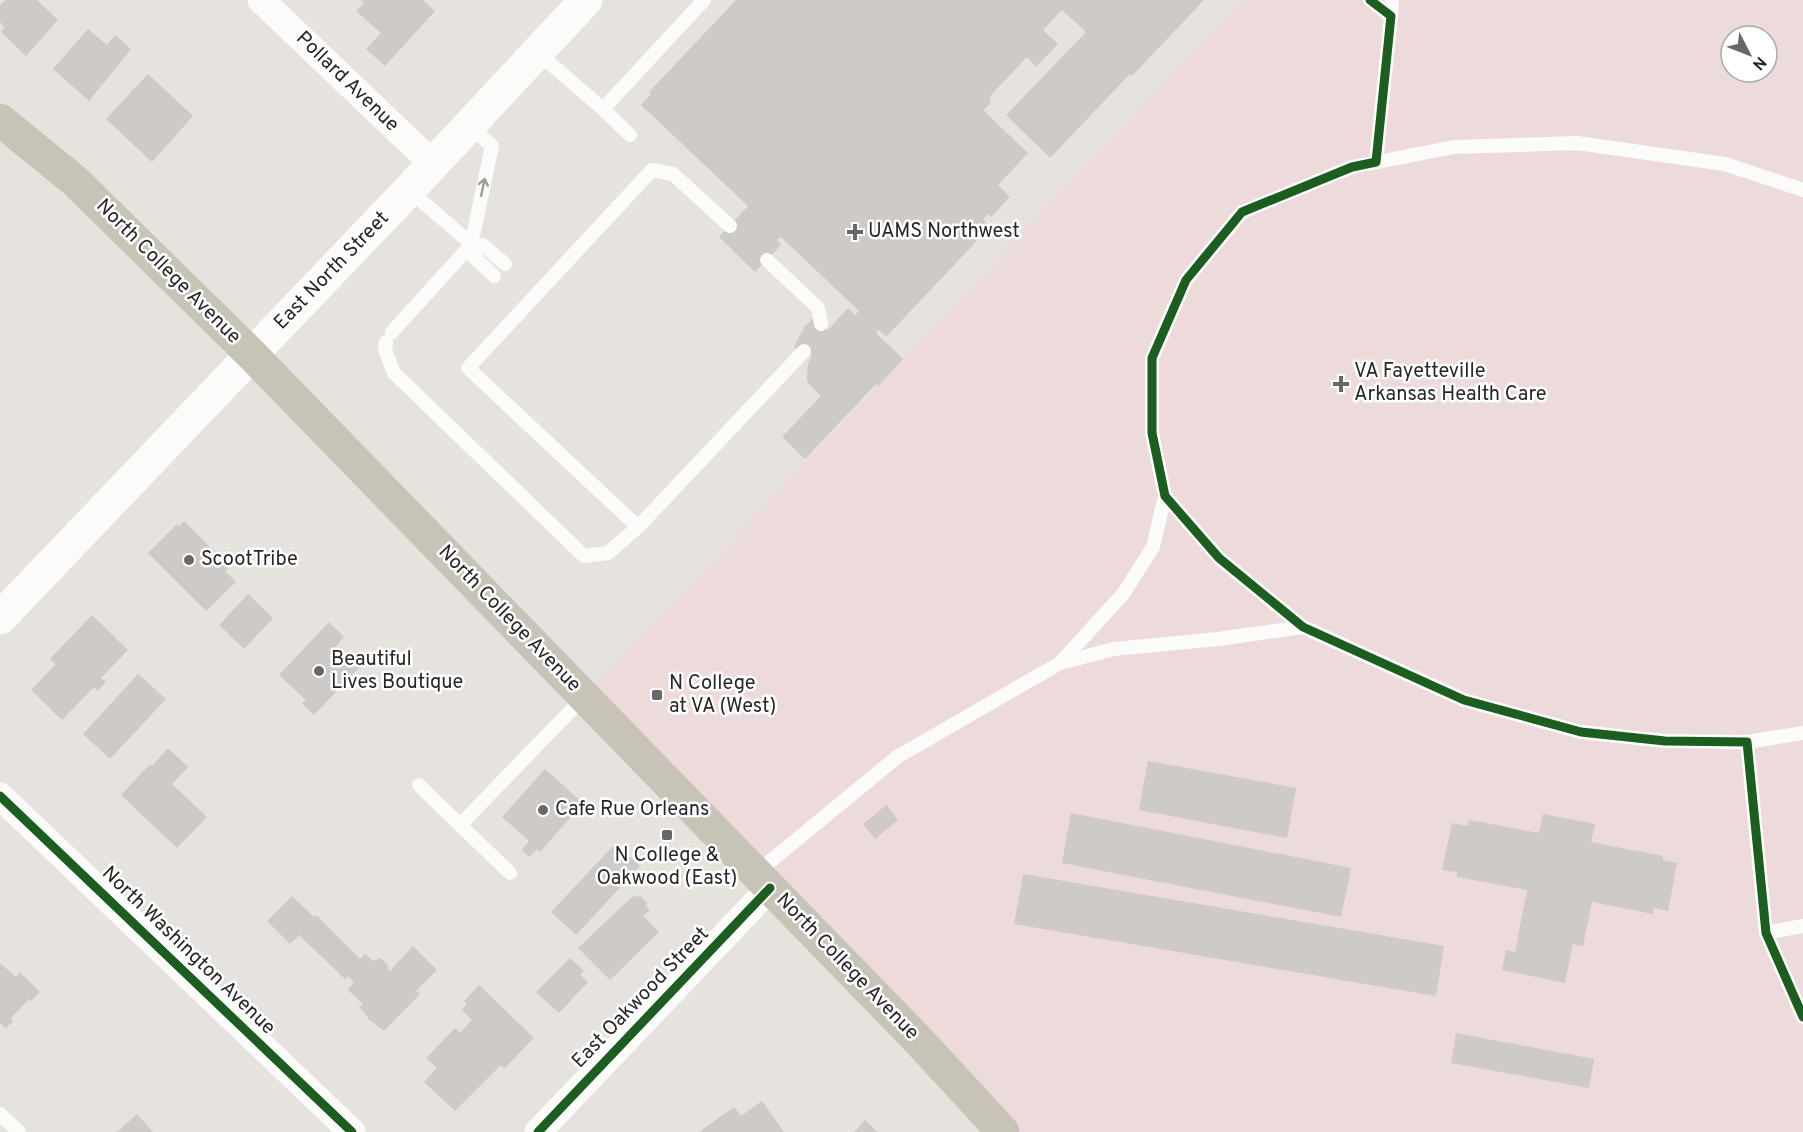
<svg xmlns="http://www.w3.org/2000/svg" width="1803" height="1132" viewBox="0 0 1803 1132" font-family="Overpass,sans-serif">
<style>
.medical{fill:#ecdbda;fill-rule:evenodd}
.building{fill:#cdcac7}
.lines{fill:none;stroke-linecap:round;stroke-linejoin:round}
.lane{stroke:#fbfbfa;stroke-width:14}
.street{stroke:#fbfbfa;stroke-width:27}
.secondary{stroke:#fbfbfa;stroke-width:33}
.primary{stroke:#c8c3b7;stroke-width:33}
.cycleway-casing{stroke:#fff;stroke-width:13}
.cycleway{stroke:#1b5e20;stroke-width:9}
.oneway{stroke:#9c9c9b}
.poi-dot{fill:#6a6867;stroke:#fff;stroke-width:2}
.labels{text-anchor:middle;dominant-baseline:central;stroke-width:5;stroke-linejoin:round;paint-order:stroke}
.street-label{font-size:20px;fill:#272727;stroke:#fff}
.poi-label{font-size:20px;fill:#272727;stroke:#fff;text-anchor:start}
</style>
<rect width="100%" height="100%" fill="#e6e2dd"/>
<!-- medical -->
<path class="medical" d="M1242,0H1803V1132H1003L584,697ZM1731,36H1767V72H1731Z"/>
<!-- building -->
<g class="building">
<path d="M5,0H37L58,20L26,56L1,32L5,27L0,22V5Z"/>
<path d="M361,0H423L435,11L385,66L366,49L381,33L356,11L364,3Z"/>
<path d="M736,0H1204L1132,76L1130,74L1050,158L1006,115L1086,32L1062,10L1043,30L1058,44L1036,67L1027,57L991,95L990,104L983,110L1028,153L998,185L1010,197L991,217L989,214L983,219L990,227L886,337L879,330L876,333L903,359L878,386L876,384L805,459L782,437L821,396L808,383L807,379L808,364L812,355L794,347L804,327L814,317L828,330L848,308L855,315L859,311L781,237L777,240L781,245L755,272L719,237L748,206L641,105L651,94L649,92Z"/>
<path d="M88,29L107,45L115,35L131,49L89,101L53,69Z"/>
<path d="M148,74L193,116L152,162L106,119Z"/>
<path d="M184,521L230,567L225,571L236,582L206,611L148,553L177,524L179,526Z"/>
<path d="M248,594L273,618L244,649L219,625Z"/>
<path d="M92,615L128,650L101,678L106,682L98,691L94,687L62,720L31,690L56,664L50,659Z"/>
<path d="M329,622L344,637L336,646L359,668L314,715L302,703L306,700L279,675Z"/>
<path d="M138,674L166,699L110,759L83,734Z"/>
<path d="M168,748L188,767L172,784L207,817L177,848L121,795L150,764L152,766Z"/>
<path d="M1148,761L1296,788L1287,838L1139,810Z"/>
<path d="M545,769L583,803L540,852L537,849L529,857L522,850L529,841L502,817Z"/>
<path d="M886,805L898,820L875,839L863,824Z"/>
<path d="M1071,813L1351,868L1341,917L1062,863Z"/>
<path d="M1543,814L1595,824L1591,842L1663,856V860L1677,863L1668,911L1654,908L1653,914L1592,902L1583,946L1573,944L1565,983L1502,970L1506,950L1515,952L1527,890L1457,877V872L1442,870L1452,823L1468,826L1469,820L1539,833Z"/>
<path d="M616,843L640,866L576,935L551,912Z"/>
<path d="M1023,874L1444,946L1436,996L1014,924Z"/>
<path d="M634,895L636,897L640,896L647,902L646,906L650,910L643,916L659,932L610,980L578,948Z"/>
<path d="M292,896L314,917L316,915L360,959L365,954L373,961L380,958L389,966L387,968L390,971L413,946L437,970L416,991L420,994L384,1031L367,1018L368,1017L359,1007L363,1004L348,990L354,982L348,976L345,979L299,935L290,944L267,921Z"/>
<path d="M570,958L584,971L580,975L588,982L559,1013L536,992Z"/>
<path d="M0,963L16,977L20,972L40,992L31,1001L29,999L11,1018L13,1021L6,1028L0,1023Z"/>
<path d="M479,985L534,1038L504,1069L501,1065L455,1111L424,1082L437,1068L426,1058L455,1028L460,1033L472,1020L462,1010L467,1004L464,1001Z"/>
<path d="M1456,1033L1594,1059L1589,1088L1451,1063Z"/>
<path d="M762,1101L784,1132H699L734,1107L741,1116Z"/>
<path d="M137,1114L153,1132H117Z"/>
<path d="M865,1120L878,1132H854Z"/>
</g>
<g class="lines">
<!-- lane -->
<g class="lane">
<path d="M1370,0L1391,16L1376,162"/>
<path d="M1391,16L1392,0"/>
<path d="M537,52L603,109L704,0"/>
<path d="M603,109L630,135"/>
<path d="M409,190L476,248"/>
<path d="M1803,190L1725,164L1577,143L1454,147L1352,167L1242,212L1186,280L1152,358V433L1165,496L1219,558L1303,627L1464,700L1581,732L1665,741L1747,742L1803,733"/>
<path d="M476,248L474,257L494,276"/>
<path d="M476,248L483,245L505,264"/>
<path d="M767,260L818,308L821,324"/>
<path d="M392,332L471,245L492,146L469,125"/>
<path d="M386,342L385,350L394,373L584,556L608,553L638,527L804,351"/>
<path d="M638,527L468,368L652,170L673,174L730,226"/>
<path d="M1060,663L1123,594L1153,547L1165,496"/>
<path d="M1747,742L1766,933L1803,1017"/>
<path d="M419,785L460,825"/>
<path d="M510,873L460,825L584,697"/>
<path d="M756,873L897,757L1060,663L1114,649L1218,639L1303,627"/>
<path d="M1766,933L1803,926"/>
<path d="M0,1114L19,1132"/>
</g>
<!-- street -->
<g class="street">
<path d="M261,0L432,163"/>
<path d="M0,796L352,1132"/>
<path d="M538,1132L770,888"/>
</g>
<!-- secondary -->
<path class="secondary" d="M0,618L409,190L586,0"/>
<!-- primary -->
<path class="primary" d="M0,120L75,181L252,355L919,1041L1003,1132"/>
<defs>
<g id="cycleway">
<path d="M1370,0L1391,16L1376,162L1352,167L1242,212L1186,280L1152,358V433L1165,496L1219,558L1303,627L1464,700L1581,732L1665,741L1747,742L1766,933L1803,1017"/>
<path d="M0,796L352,1132"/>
<path d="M538,1132L770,888"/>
</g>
</defs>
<!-- cycleway casing -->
<use href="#cycleway" class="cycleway-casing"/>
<!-- cycleway -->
<use href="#cycleway" class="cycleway"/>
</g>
<!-- one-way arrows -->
<defs><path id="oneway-shaft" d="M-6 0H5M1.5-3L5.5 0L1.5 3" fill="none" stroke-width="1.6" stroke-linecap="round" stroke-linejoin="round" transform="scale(1.5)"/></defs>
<use class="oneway" href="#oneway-shaft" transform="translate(483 187) rotate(-78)"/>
<!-- markers -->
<g class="poi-dot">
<path d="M852 223h6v6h6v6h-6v6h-6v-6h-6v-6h6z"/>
<path d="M1338 375h6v6h6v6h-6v6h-6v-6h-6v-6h6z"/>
<circle cx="189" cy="560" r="6"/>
<circle cx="319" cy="671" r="6"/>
<rect x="651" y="689" width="12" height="12" rx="3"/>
<circle cx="543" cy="810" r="6"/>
<rect x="661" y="829" width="12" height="12" rx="3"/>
</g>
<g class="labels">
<!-- street labels -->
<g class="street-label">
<text transform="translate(347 82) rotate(44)">Pollard Avenue</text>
<text transform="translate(332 271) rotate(-46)">East North Street</text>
<text transform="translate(168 272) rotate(45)">North College Avenue</text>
<text transform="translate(509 619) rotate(46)">North College Avenue</text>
<text transform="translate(188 951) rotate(44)">North Washington Avenue</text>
<text transform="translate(847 967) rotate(46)">North College Avenue</text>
<text transform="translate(641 998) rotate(-46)">East Oakwood Street</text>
</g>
<!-- poi labels -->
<g class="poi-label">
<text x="868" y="232">UAMS Northwest</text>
<text x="1354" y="372">VA Fayetteville<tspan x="1354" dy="23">Arkansas Health Care</tspan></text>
<text x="201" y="560">ScootTribe</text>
<text x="331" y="660">Beautiful<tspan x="331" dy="23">Lives Boutique</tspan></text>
<text x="669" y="684">N College<tspan x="669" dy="23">at VA (West)</tspan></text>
<text x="555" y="810">Cafe Rue Orleans</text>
<text x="667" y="856" text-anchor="middle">N College &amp;<tspan x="667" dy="23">Oakwood (East)</tspan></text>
</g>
</g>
<!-- north arrow -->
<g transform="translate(1749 54) rotate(132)"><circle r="28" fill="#ffffff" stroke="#a9a9a9" stroke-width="1.5"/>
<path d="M0-4.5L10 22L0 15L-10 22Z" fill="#6a6867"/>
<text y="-9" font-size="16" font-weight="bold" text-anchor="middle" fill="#272727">N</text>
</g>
</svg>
